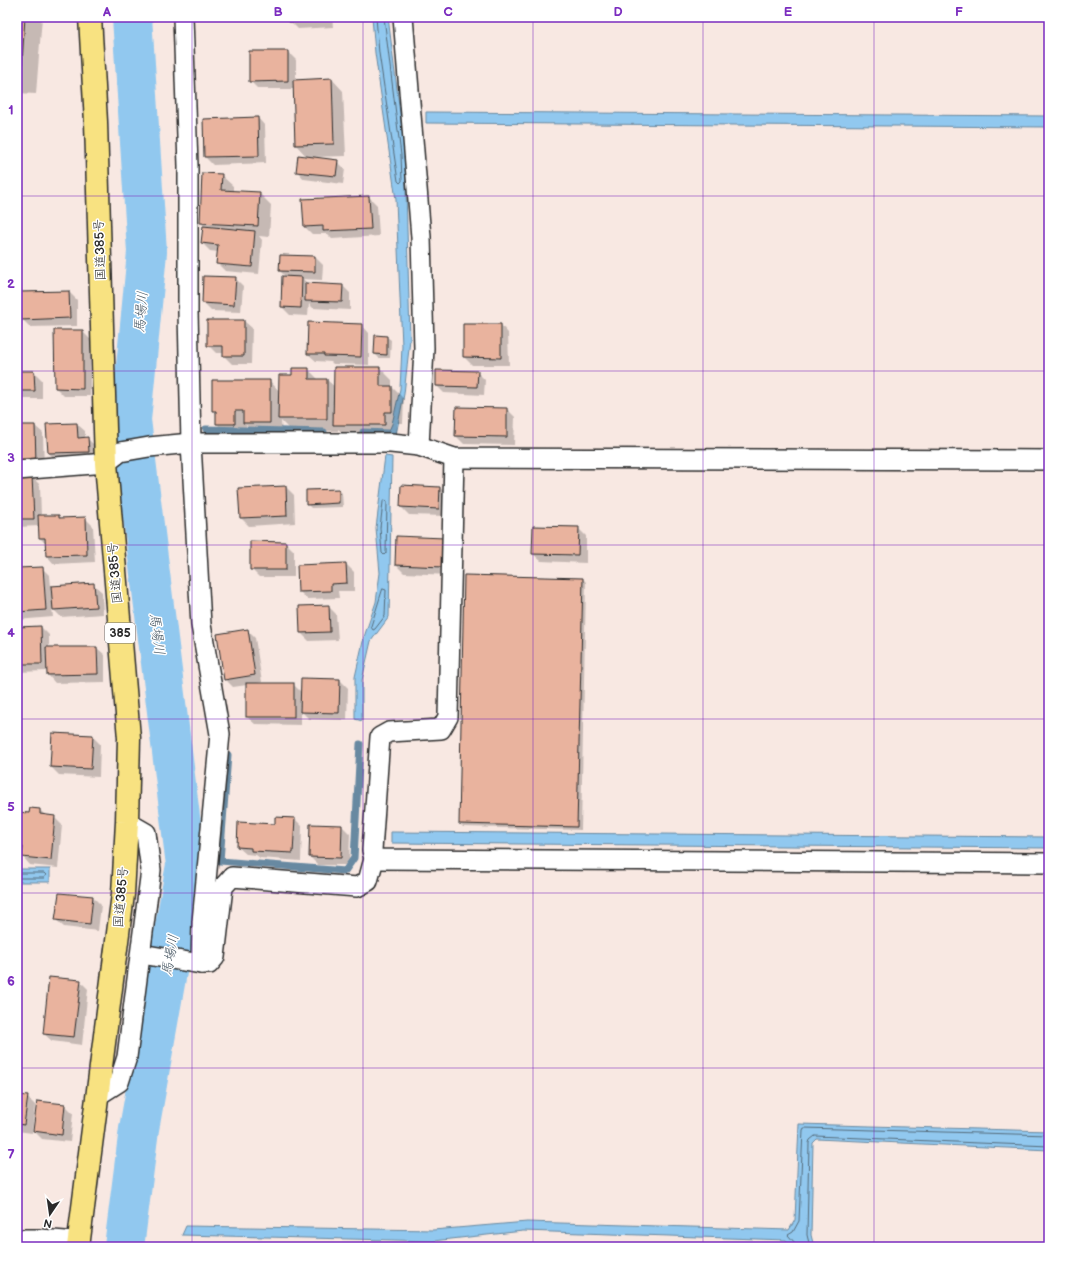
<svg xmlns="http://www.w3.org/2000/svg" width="1066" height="1264" viewBox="0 0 1066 1264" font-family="'Balsamiq Sans','Klee One',sans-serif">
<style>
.water{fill:#91c8ef;stroke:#6889a1}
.shadow{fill:#0003}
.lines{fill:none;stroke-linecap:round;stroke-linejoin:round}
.shore{stroke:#546a79;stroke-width:1}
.stream{stroke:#6889a1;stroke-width:7}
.river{stroke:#91c8ef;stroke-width:40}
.building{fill:#e9b39e;stroke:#2b2b2b}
.minor-casing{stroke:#2b2b2b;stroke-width:22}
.trunk-casing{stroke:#2b2b2b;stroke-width:25}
.minor{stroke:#fff;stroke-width:19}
.trunk{stroke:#f8e281;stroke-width:22}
.grid{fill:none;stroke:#7b2cbf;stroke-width:1;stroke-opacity:0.55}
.labels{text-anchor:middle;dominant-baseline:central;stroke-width:3;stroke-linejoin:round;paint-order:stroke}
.shield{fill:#fff;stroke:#6b6b6b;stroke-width:1}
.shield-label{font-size:12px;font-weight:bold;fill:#2b2b2b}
.street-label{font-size:13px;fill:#2b2b2b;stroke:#fff}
.water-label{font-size:14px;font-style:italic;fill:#4a5a66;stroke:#fff}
.neatline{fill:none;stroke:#7b2cbf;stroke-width:1.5}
.grid-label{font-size:13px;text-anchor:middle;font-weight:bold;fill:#7b2cbf}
</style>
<rect width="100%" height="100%" fill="#f8e8e2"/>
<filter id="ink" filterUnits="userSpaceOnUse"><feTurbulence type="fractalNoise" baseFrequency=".025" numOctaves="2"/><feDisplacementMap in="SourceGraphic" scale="8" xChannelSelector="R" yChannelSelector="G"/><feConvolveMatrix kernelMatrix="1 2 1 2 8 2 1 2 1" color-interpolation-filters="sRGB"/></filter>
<g filter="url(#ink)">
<!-- water -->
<g class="water">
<path d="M372,17H388L405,154L410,339L404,394L396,435H387L392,424L400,389L402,346L396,200L375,53Z"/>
<path d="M426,112L1049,116V127L426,123Z"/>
<path d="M385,456L392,457L389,617L371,641L362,680V721L355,719V677L364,637L376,602L380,573L376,528Z"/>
<path d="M391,832L1049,837V848L391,843Z"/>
<rect x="17" y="869" width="33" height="13"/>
<path d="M799,1124L1049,1131V1150L817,1139L813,1143L811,1235L814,1247H794L786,1240L523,1231L433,1241L182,1235L186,1226L433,1230L527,1222L789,1230L795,1220Z"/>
</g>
<!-- shadow -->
<g class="shadow">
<path d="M17,17H42L36,94L17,93Z"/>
<path d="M290,17H332L333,27L298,29L290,21Z"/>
<path d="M288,52L296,60V80L332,79L343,91L346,156L311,157L337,161L345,169L343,184L304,179L297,171L308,158L296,145L294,89H258L250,81Z"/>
<path d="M258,118L265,126L266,163L213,165L205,157Z"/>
<path d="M221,175L233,186V192L259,193L271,205L269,237L259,236L262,240L259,274L225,271L217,263L218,252L210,251L202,243L204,226L201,222Z"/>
<path d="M369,197L377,205L379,236L332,239L327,234H312L305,227L303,200Z"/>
<path d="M315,257L323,265L322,280L303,279L308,284L343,286L350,293V310L313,308L309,304L308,316L290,315L282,307L283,278H287L280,271Z"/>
<path d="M235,278L243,286L241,312L211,311L203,303Z"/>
<path d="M17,285L22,290V293L69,292L77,300V326L30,327L22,319V325H17Z"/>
<path d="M244,321L252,328L251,364H232L224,356V353H216L208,345Z"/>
<path d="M362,325L369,333V365L333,364L331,362L316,361L308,354Z"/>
<path d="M501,325L508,333L509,365H472L464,357Z"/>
<path d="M82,331L90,339V396H64L56,388Z"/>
<path d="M376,336L387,337L391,340L390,358H379L375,354Z"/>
<path d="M380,368L392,380V387L404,399L403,423H397V437L346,436L338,429V431H291L281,421L282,434H256L246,425L247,436H229L217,424V415L213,410L270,381L279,391L293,376L308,369L319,380H327L335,387Z"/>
<path d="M17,372H34L42,380V399H17Z"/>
<path d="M477,372L485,380L484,395L444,393L437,386Z"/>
<path d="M457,408L507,409L515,417L514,445L464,444L456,436Z"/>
<path d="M77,424L85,431V439L87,438L95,446L96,459L56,461L49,453Z"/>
<path d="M17,426H35L43,433L44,471H17Z"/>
<path d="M32,477L40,485L41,516H59L62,519L85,518L93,526L95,562L54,564L47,556L46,544L40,538V526L17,527V478Z"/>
<path d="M286,487L294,495L295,523L249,526L241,518Z"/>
<path d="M440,488L448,495L447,516L409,515L401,507Z"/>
<path d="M339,490L342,493L343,507L311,508L307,504Z"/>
<path d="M578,528L586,536V563L541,561L533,554Z"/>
<path d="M397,537L443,539L450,575L404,573L396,565Z"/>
<path d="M286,543L294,551V577H259L251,569Z"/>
<path d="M346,564L354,572V591H338L339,598L307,599L299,591Z"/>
<path d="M42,568L50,576L51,587L94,585L102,592L103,614L61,617L52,608L53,617L17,620V569Z"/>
<path d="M583,579L586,582L581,830L463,827L460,824Z"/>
<path d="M328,606L336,614L338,640L309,641L301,633Z"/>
<path d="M41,627L49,635V648H97L105,655V682L55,683L48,675L47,671L17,672V628Z"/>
<path d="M248,631L255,638L262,682L257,683L258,684H293L302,693V679L340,680L348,688L347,720L309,719L301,711V725L255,724L247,717V685L233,687L225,679Z"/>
<path d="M92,736L100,744L99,777L59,775L51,767Z"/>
<path d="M17,774L19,776L18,795H17Z"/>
<path d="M40,810L46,816L54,817L62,825L58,868L30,865L23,857V854L17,853V813L30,814Z"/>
<path d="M295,819L302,826L301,861L260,858L256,855L246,854L238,847L276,825Z"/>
<path d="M342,826L350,834L349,865H318L310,857Z"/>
<path d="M93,897L101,905L98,931L64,927L56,920Z"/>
<path d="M80,981L88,989L82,1045L52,1041L44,1034Z"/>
<path d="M17,1096L27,1097L35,1105L32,1133L17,1131Z"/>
<path d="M38,1102L65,1105L73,1113L70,1142L42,1139L34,1131Z"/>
</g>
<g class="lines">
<!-- shore -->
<g class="shore">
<path d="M376,17L379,53L398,181L400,183L402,181L401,155L384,17"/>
<path d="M385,500L387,502L386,553L384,555L382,553L380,528L383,502Z"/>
<path d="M383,589L386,590L385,616L375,629L373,630L371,627Z"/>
<path d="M17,873H44L46,875L44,878H17"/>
<path d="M796,1247L795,1243L788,1235L793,1232L799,1221L803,1130L804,1128L1049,1135"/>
<path d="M810,1247L807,1235L809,1143L810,1140L815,1136L1049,1146"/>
</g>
<!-- stream -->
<g class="stream">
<path d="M206,429L324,432"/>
<path d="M363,432L388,433"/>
<path d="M228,755L220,861L345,871L354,858L360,744"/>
</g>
<!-- river -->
<path class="river" d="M124,1247L139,1129L186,865L131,420L147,252L132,17"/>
</g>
<!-- building -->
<g class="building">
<path d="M17,17H25L21,79H17Z"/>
<path d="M289,17H325L326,20L289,22Z"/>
<path d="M249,51H288V81L249,82Z"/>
<path d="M332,78L334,144L295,145L293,80Z"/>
<path d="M258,117L259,156L204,157L203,119Z"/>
<path d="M298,155L338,160L336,176L296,172Z"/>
<path d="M202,173L222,174L221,190L260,192L258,226L200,223Z"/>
<path d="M369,196L371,229L323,231V226L304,227L302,199Z"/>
<path d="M203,226L255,231L252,267L216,264L218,245L201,243Z"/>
<path d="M280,255L315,256V272L279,271Z"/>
<path d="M203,276L236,277L234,305L202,303Z"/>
<path d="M282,276L302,277L301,308L281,307Z"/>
<path d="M305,283L343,285L342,302L305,301Z"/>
<path d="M69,291L70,318L21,320L20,292Z"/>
<path d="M207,320H244V356H223V346H207Z"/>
<path d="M308,322L362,324L361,357L324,356V354H307Z"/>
<path d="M463,324H501V358L463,357Z"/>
<path d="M54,330H83V389L55,388Z"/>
<path d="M375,335L387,336V355L374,354Z"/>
<path d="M334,367H380V386H392V412H385V425H333Z"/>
<path d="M292,368H309V379H327V419H278L279,375H292Z"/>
<path d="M436,370L478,371L477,387L436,386Z"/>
<path d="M17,371H34L35,391H17Z"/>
<path d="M212,380H270V423H243V411H235V424H216V411H212Z"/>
<path d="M456,407L507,408V437L455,436Z"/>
<path d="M77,423L78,438L88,437L89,452L48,453L46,424Z"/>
<path d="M17,425H35L36,463L17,464Z"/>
<path d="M32,476L34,519H17V477Z"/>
<path d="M401,485L440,487L439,509L400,507Z"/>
<path d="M286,486L287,516L240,518L238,488Z"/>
<path d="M339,489V503L306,505V490Z"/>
<path d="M38,515H59V518L86,517L87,555L46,556L45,538H39Z"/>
<path d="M533,526L579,527L578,555L532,554Z"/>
<path d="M396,536L444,538L443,567L395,565Z"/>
<path d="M250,541L286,542V570H250Z"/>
<path d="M346,563L347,583L331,584V591L298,592L297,565Z"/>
<path d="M43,567L46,610L17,612V568Z"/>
<path d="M464,575L583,578L577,827L459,824Z"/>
<path d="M94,583L96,607L53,610L51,586Z"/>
<path d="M329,605L330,632L300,633L299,606Z"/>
<path d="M41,626L42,664H17V627Z"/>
<path d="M248,629L255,675L224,680L217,634Z"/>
<path d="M46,647H97L98,674L47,675Z"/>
<path d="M301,678L340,679L339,713L300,712Z"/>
<rect x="246" y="683" width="48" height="34"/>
<path d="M52,733L93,735L91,769L50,767Z"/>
<path d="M30,808L40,809V814L55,816L51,860L22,857L23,847H17V812L29,813Z"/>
<path d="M275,817L295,818L293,853L251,851V848L237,847L238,822L275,824Z"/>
<path d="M310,824L342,825L341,858L309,857Z"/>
<path d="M59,893L93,896L90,924L55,920Z"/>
<path d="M49,977L81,980L74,1037L43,1034Z"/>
<path d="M17,1095L28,1096L24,1125L17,1124Z"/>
<path d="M37,1101L65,1104L62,1135L33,1131Z"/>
</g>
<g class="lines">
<defs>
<g id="minor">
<path d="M183,17L188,166V312L191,443L201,625L220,734L202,922L201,964"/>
<path d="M403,17L421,237L424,348L419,446"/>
<path d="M454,458L448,717L441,729L389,732L380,737L372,850L374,859L1049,863"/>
<path d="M17,470L106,463L120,452L149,447L191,443H391L419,446L454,458L1049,460"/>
<path d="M141,954L201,964H209L215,957L223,887L232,877L357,887L368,881L374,859"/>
<path d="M97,1096L119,1082L127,1057L151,870L146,833L127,822"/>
<path d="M17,1239H40L78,1242"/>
</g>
<path id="trunk" d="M78,1247L123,894L127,822L129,738L106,463L96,122L90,17"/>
</defs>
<!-- minor casing -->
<use href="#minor" class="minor-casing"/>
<!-- trunk casing -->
<use href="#trunk" class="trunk-casing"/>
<!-- minor -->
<use href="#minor" class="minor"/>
<!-- trunk -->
<use href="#trunk" class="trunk"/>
</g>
</g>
<!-- grid -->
<path class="grid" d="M192,17V1247M363,17V1247M533,17V1247M703,17V1247M874,17V1247M17,196H1049M17,371H1049M17,545H1049M17,719H1049M17,893H1049M17,1068H1049"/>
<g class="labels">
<!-- shield labels -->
<rect class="shield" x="105" y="623" width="30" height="20" rx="3"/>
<g class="shield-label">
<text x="120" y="633">385</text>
</g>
<!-- street labels -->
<g class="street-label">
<text transform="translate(100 250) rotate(-92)">国道385号</text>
<text transform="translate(115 573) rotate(-95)">国道385号</text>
<text transform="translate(121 897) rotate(-85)">国道385号</text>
</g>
<!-- water labels -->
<g class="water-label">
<text transform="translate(141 312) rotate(-85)">馬場川</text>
<text transform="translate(157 634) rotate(83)">馬場川</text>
<text transform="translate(170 955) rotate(-80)">馬場川</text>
</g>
</g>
<!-- margin -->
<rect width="1066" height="1264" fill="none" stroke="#fff" stroke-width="44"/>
<!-- north arrow -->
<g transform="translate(50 1214) rotate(193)" stroke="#ffffff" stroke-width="3" paint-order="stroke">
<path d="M0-3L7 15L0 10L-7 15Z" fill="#2b2b2b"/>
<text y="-6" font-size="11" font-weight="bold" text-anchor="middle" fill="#2b2b2b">N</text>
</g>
<rect x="22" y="22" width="1022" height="1220" class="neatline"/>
<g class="grid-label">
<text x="107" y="16">A</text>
<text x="278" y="16">B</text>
<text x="448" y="16">C</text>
<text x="618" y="16">D</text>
<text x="788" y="16">E</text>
<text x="959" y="16">F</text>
<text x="11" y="114">1</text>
<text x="11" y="288">2</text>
<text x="11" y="462">3</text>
<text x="11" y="637">4</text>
<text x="11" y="811">5</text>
<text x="11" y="985">6</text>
<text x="11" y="1159">7</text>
</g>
</svg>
